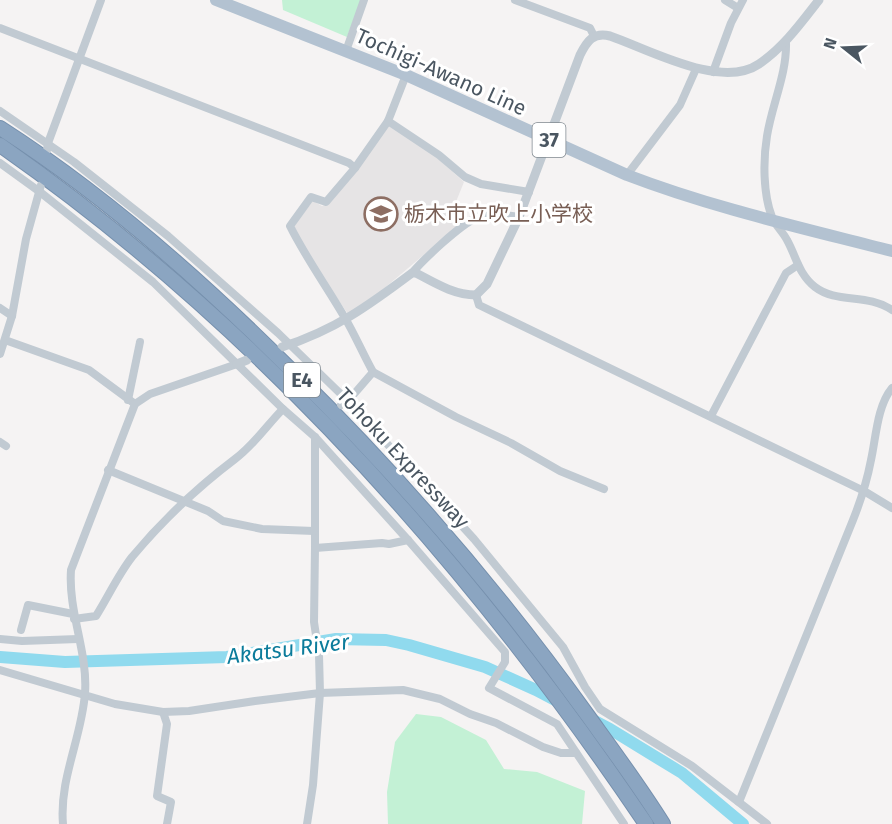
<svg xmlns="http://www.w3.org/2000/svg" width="892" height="824" viewBox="0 0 892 824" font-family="'Fira Sans','Noto Sans JP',sans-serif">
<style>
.education{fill:#e6e4e5}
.green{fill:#c3f1d5}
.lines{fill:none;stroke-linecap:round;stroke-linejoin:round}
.river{stroke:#90daee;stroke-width:12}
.motorway-casing{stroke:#7690ad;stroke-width:16}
.minor{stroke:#c1cad2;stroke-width:8}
.tertiary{stroke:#c1cad2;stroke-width:9}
.primary{stroke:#b3c2d1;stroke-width:12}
.motorway{stroke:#8ba5c1;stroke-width:14}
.labels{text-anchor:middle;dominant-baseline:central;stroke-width:6;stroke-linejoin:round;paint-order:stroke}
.shield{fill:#fff;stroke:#808990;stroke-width:1.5}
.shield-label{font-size:20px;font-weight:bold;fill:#4a5661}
.street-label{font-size:21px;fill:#4a5661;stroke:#fff}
.education-label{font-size:21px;fill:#785e54;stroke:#fff;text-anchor:start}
.water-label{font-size:22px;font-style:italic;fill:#0c7c9b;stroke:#fff}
</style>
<rect width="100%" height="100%" fill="#f5f3f3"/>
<!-- education -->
<path class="education" d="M389,124L436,157L464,182L453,209L466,219L381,291L348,314L313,263L294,226L313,201L322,206L327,204Z"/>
<!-- green -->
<g class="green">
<path d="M282,0H361L347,37L283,10Z"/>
<path d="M416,714L441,717L486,740L504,769L537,772L585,791L582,824H388L387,792L395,742Z"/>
</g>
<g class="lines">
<!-- river -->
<path class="river" d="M0,657L65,662L227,657L336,639L386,640L409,645L485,667L536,690L610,729L682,773L743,824"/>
<defs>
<g id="motorway">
<path d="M0,128C106,196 202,281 291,370C400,477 499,592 588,716C614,752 640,787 663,824"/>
<path d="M0,145C259,326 470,563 646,824"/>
</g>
</defs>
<!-- motorway casing -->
<use href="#motorway" class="motorway-casing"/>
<!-- minor -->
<g class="minor">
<path d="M515,0L590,28L594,36"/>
<path d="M725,0L738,8"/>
<path d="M0,28L349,163L355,168"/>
<path d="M786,42C787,74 772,104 767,136C763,160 763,194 772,217C775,225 783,232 787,240C796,256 799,275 815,287C837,304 867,293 892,310"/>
<path d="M346,51L364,0"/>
<path d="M713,72L731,23L743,0"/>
<path d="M0,111L74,162L168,236L278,333L348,401L474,539L563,647L585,687L600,709L692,766L767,824"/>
<path d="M388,121L439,155L465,177L481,184L529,192"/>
<path d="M47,150L48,143L101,0"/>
<path d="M0,163L40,192L153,282L283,409L315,437L408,540L505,652V662L489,688L557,724L624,824"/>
<path d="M627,175L680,105L696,69"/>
<path d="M412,273C424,259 460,225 476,218C489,212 506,215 519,217"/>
<path d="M476,295L479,305L864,491L892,508"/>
<path d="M0,308L12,316"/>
<path d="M5,340L89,370L135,404"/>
<path d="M0,354L12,316L26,239L41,185"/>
<path d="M373,372C363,354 355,335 345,318C327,287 306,258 290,226L311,197L326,202L355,168L388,121L406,75"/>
<path d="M128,400L140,342"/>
<path d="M341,405L348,401L373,372L456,417L511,443L560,471L604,489"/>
<path d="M711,416L786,273L798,265"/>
<path d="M315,437V548L382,543L389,544L408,540"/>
<path d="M0,442L6,446"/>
<path d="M108,470L208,511L223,521L262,529L314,531"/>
<path d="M74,619L96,616C108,597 118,575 132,557C162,521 198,487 235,459C254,445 267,425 283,409"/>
<path d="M21,630L28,605L73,614"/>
<path d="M0,639L22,641L78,639"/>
<path d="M0,670L115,704L163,712L189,711L255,701L320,693L403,690L440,699L470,714L496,723L543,747L561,753H576"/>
<path d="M163,712L167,724L157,796L171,802L167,824"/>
<path d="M739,802L853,520C861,500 867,481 871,460C876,438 877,406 892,388"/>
<path d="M63,824C59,779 82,737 85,693C88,652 68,612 71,570L135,404L150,394L237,364"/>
<path d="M307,824L313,785L320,693L319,655L314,622L315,548"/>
</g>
<!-- tertiary -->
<g class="tertiary">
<path d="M282,347C335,330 368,306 412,273H416C435,283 454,295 476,295L487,284L519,217L580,55C587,41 593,32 610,36C648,49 721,90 759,64C784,47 801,23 819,0"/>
<path d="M237,364L247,360"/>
</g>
<!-- primary -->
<path class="primary" d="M216,0L406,75L627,175C713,208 803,228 892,251"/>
<!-- motorway -->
<use href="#motorway" class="motorway"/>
</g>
<!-- icons -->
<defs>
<symbol id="school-ring" viewBox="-11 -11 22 22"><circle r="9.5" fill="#fff" stroke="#8d6e63" stroke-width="1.5"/><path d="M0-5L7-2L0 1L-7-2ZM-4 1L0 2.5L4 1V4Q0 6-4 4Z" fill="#8d6e63"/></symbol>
</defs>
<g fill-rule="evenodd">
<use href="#school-ring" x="362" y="195" width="38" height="38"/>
</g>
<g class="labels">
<!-- shield labels -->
<g class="shield">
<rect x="532.5" y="123" width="33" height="34" rx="4.5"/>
<rect x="284" y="363" width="36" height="34" rx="4.5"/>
</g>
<g class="shield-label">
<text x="549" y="140">37</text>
<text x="302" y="380">E4</text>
</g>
<!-- street labels -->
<g class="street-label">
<text transform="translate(441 72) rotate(24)">Tochigi-Awano Line</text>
<text transform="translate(403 458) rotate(47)">Tohoku Expressway</text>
</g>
<!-- education labels -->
<g class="education-label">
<text x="404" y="214">栃木市立吹上小学校</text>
</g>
<!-- water labels -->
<g class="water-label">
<text transform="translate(288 649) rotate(-7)">Akatsu River</text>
</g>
</g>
<!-- north arrow -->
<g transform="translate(844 48) rotate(288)" stroke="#ffffff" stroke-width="4.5" paint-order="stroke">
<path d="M0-4.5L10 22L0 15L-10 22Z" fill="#4a5661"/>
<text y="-9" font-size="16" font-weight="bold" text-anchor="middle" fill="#4a5661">N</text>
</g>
</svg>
